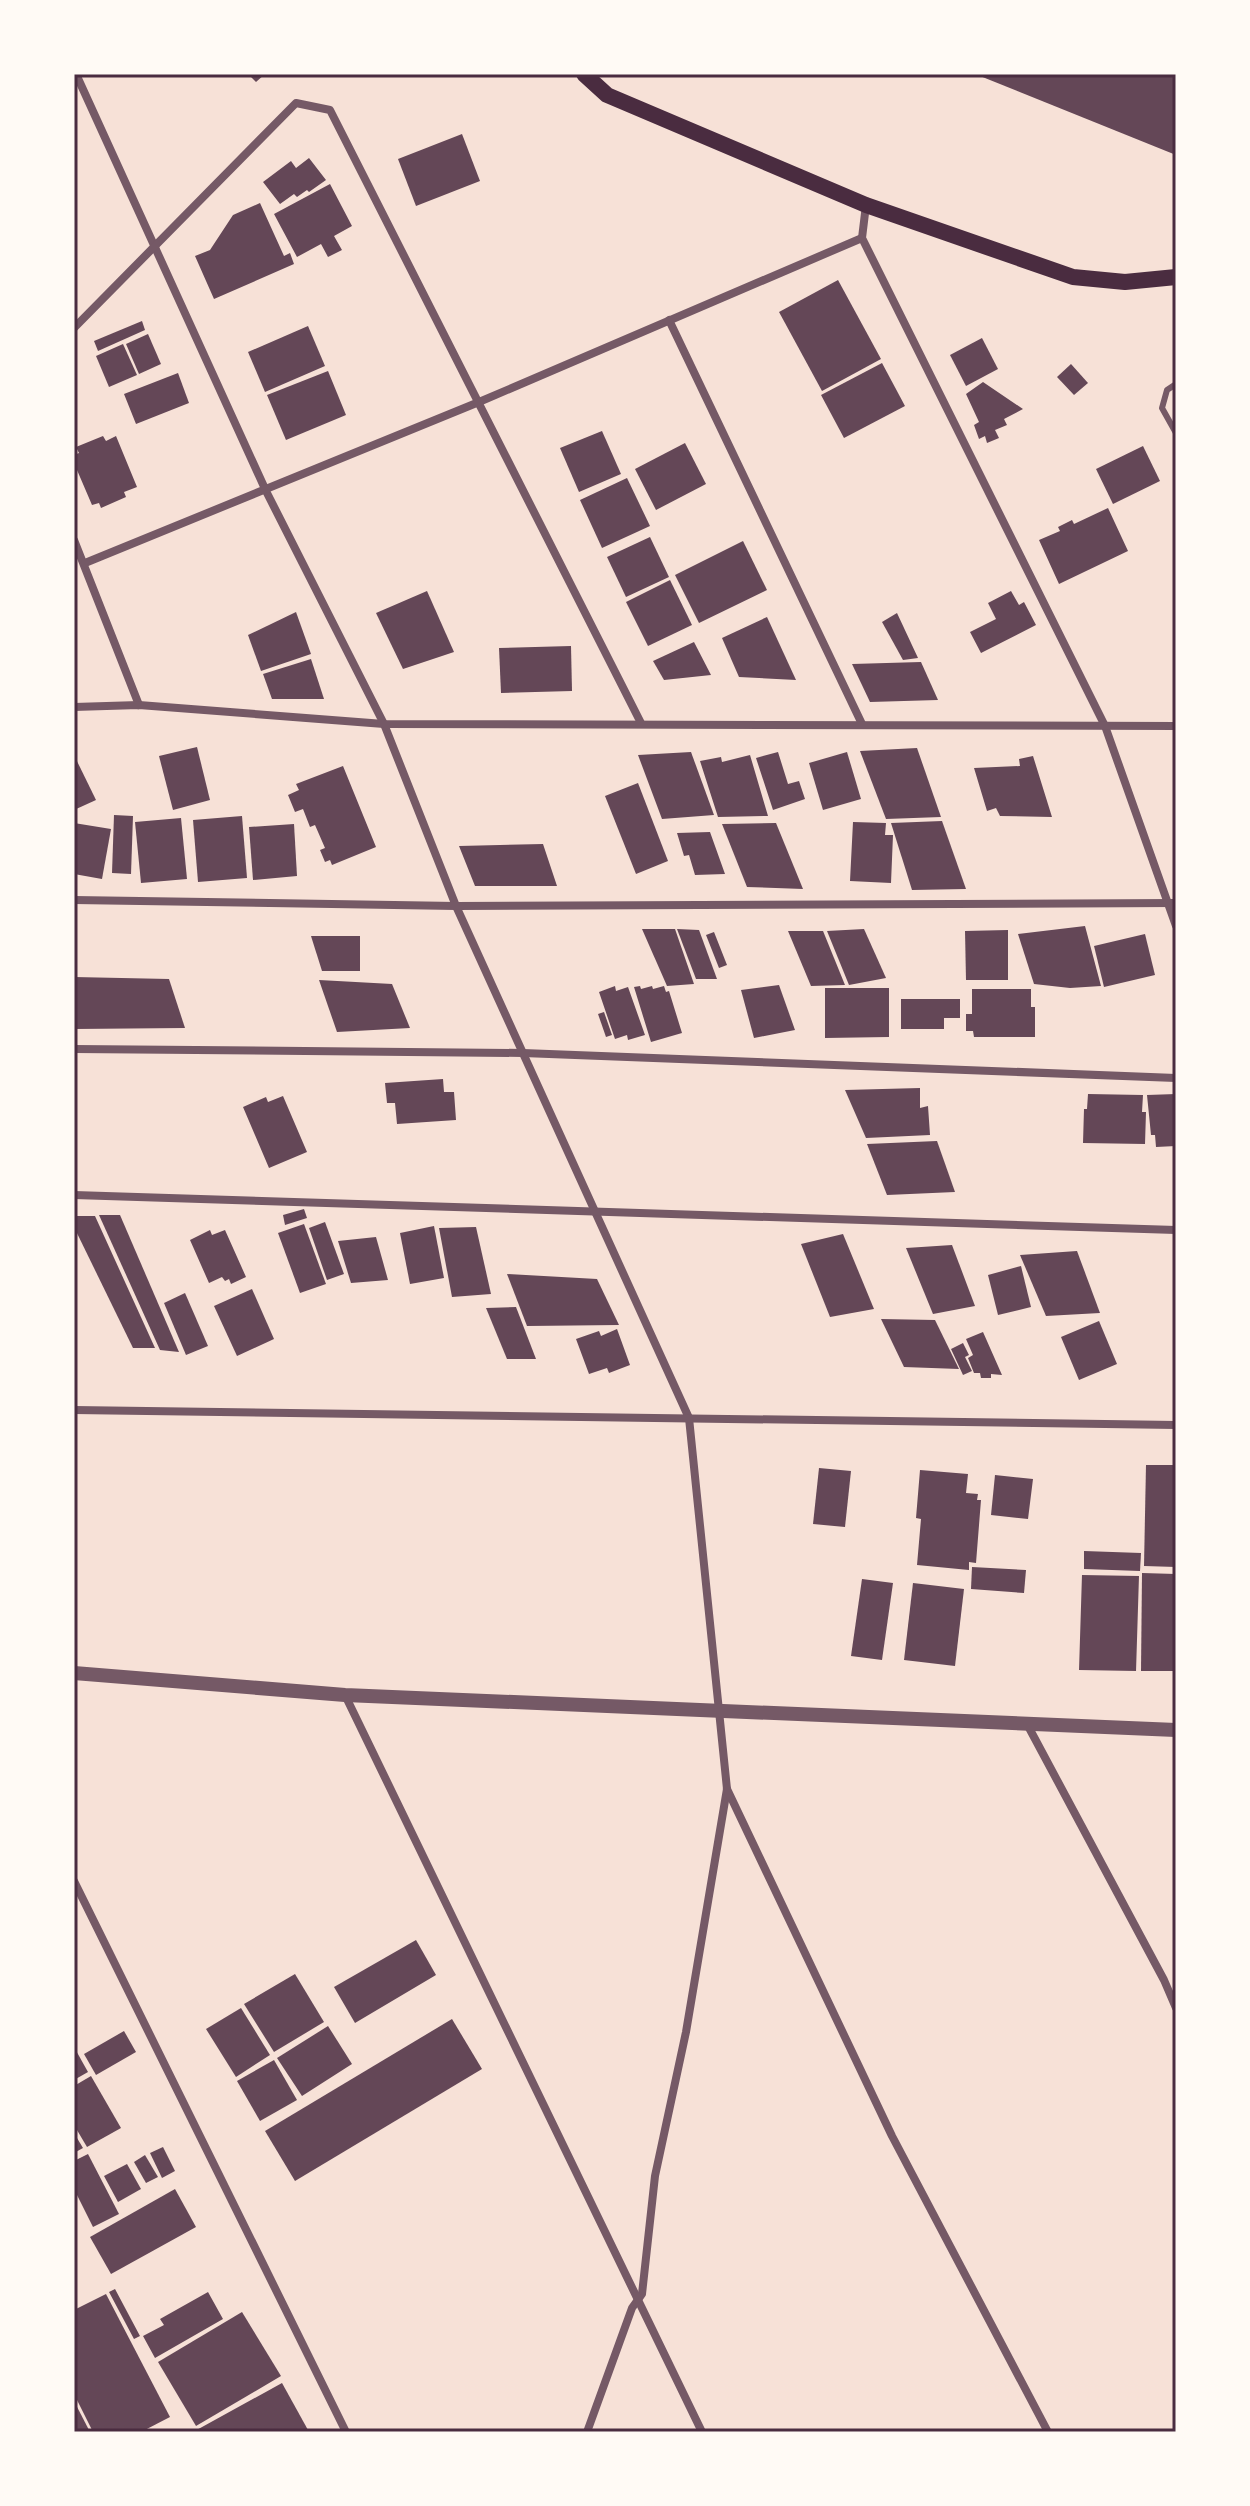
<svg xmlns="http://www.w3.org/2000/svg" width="1250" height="2506" viewBox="0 0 1250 2506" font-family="Mulish,sans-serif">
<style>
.building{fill:#644757}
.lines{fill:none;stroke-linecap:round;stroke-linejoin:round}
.service{stroke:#755966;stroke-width:6}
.minor{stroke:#755966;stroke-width:8}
.tertiary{stroke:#755966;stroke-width:14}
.secondary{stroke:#4a2c40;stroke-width:16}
.neatline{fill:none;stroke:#4a2c40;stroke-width:3}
</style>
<rect width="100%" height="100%" fill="#f7e1d7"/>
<!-- building -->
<g class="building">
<path d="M248,74H265L256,82Z"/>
<path d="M975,74H1176V155Z"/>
<path d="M462,134L480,181L416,206L398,159Z"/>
<path d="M309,158L326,180L309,192L307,190L297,197L294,194L280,204L263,182L291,161L296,168Z"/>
<path d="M330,184L352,226L334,236L342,250L328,257L321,244L297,257L274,214Z"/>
<path d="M260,203L284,256L290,253L294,264L214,299L195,256L210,250L233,215Z"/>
<path d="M838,280L881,359L822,391L779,312Z"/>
<path d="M142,321L145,330L98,351L94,341Z"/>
<path d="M308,326L325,366L265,392L248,352Z"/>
<path d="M148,334L161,364L139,374L126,344Z"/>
<path d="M982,338L998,369L966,386L950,355Z"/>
<path d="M123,344L137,375L109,387L96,356Z"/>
<path d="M882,363L905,406L844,438L821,395Z"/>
<path d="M1071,364L1088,383L1074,395L1057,377Z"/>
<path d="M328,371L346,415L286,440L267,395Z"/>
<path d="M178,373L189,403L136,424L124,394Z"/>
<path d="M983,382L1023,409L1004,419L1007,425L995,430L999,438L987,443L985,436L979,439L974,425L979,422L966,394Z"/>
<path d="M602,431L621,474L579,492L560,448Z"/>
<path d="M103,436L106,441L116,436L137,487L124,492L126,497L101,508L99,503L92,505L74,463V455L79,453L76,447Z"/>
<path d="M685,443L706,484L656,510L635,469Z"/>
<path d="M1143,446L1160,481L1113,504L1096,469Z"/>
<path d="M627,478L650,526L602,548L580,500Z"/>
<path d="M1108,508L1128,551L1059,584L1039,540L1060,531L1058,527L1072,520L1074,524Z"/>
<path d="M650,537L669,577L626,597L607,557Z"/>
<path d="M743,541L767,590L699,623L675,575Z"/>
<path d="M670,580L692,625L648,646L626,602Z"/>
<path d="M427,591L454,652L403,669L376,613Z"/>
<path d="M1011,591L1019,605L1024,602L1036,625L981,653L970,632L996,619L988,603Z"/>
<path d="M296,612L311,654L261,671L248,635Z"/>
<path d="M897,613L918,658L903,660L882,622Z"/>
<path d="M767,617L796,680L739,677L722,638Z"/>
<path d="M694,642L711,675L664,680L653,661Z"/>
<path d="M571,646L572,691L501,693L499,648Z"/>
<path d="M311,659L324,699H272L263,674Z"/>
<path d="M921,662L938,700L870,702L852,664Z"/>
<path d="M197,747L210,800L173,810L159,756Z"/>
<path d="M917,748L941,817L886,819L860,751Z"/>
<path d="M691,752L714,815L662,819L638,755Z"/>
<path d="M778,752L788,784L799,781L805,799L773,810L756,758Z"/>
<path d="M847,752L861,799L823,810L809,763Z"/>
<path d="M74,755L96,800L74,810Z"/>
<path d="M750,755L768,816L718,817L700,761L721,757L722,762Z"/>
<path d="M1033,756L1052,817L1000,816L996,808L987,811L974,768L1020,766L1019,759Z"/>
<path d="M343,766L376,847L332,865L330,860L325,862L320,850L325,848L315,825L310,827L303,809L295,812L288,795L299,790L296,784Z"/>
<path d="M638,783L668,861L636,874L605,796Z"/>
<path d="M114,815L133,816L131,874L112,873Z"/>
<path d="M242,816L247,878L198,882L193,820Z"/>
<path d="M181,818L187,879L141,883L135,822Z"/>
<path d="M942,821L966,889L912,890L891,823Z"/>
<path d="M853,822L886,823L885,835H893L891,883L850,881Z"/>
<path d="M74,823L111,829L102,879L74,874Z"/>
<path d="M776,823L803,889L747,887L722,824Z"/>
<path d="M294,824L297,876L253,880L249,827Z"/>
<path d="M710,832L725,874L695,875L689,855L684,856L677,833Z"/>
<path d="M543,844L557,886H475L459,846Z"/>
<path d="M1085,926L1101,986L1070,988L1034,984L1018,934Z"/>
<path d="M642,929H675L694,984L667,986Z"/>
<path d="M677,929L699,930L717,979H696Z"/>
<path d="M864,929L886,978L849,985L827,931Z"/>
<path d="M1008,930V980H966L965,931Z"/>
<path d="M788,931H823L845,985L811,986Z"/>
<path d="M714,932L727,965L719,968L706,935Z"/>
<path d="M1145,934L1155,975L1104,987L1094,946Z"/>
<path d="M311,936H360V971H322Z"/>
<path d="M74,977L169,979L185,1028L74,1029Z"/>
<path d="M319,980L392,984L410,1028L337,1032Z"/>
<path d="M779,985L795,1030L754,1038L741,990Z"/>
<path d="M615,986L616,991L628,987L645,1035L628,1040L627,1035L615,1039L599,992Z"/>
<path d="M640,986L641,989L652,986L653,989L664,986L666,992L669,991L682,1033L651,1042L634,987Z"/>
<path d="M825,988H889V1037L825,1038Z"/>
<path d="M972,989H1031V1007H1035V1037H974L973,1031H966V1014H972Z"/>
<path d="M901,999H960V1018H944V1029H901Z"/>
<path d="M604,1012L612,1035L606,1037L598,1014Z"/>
<path d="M443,1079L444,1092H454L456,1120L397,1124L395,1103H387L385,1083Z"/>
<path d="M920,1088V1108L928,1106L930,1135L866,1138L845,1090Z"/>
<path d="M1088,1094L1143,1095L1142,1112H1146L1145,1144L1083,1143L1084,1109H1087Z"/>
<path d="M1176,1094V1146L1156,1147L1155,1135H1151L1147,1095Z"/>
<path d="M283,1096L307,1152L269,1168L243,1107L266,1097L268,1102Z"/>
<path d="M937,1141L955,1192L887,1195L867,1144Z"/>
<path d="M304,1209L307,1218L285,1225L283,1215Z"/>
<path d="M99,1215H120L179,1352L160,1350Z"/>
<path d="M74,1216H95L155,1348H133L74,1227Z"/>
<path d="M325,1222L344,1274L327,1280L309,1228Z"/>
<path d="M304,1224L326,1284L300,1293L278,1233Z"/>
<path d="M434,1226L444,1278L410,1284L400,1233Z"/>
<path d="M476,1227L491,1294L452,1297L439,1228Z"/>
<path d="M210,1230L212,1235L225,1230L246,1277L231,1284L229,1279L225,1281L222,1277L209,1283L190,1240Z"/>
<path d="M843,1234L874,1309L830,1317L801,1244Z"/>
<path d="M376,1237L388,1280L351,1283L338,1241Z"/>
<path d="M952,1245L975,1306L933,1314L906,1248Z"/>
<path d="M1077,1251L1100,1313L1046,1316L1020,1255Z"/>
<path d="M1021,1266L1031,1307L998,1315L988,1275Z"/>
<path d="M507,1274L597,1279L619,1325L527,1326Z"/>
<path d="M252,1289L274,1339L237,1356L214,1306Z"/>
<path d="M185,1293L208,1346L186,1355L164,1303Z"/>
<path d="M516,1307L536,1359H507L486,1308Z"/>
<path d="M881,1319L935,1320L959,1369L904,1367Z"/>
<path d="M1099,1321L1117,1364L1079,1380L1061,1337Z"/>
<path d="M617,1329L630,1365L609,1373L607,1368L589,1374L576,1339L599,1331L601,1336Z"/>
<path d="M983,1332L1002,1375L991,1374V1378H981L980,1373H974L968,1358L973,1355L966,1339Z"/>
<path d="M963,1343L969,1355L965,1357L972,1371L963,1375L951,1349Z"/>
<path d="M1146,1465H1176V1567L1144,1566Z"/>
<path d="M819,1468L851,1471L845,1527L813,1524Z"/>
<path d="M920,1470L968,1474L966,1493L978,1494L977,1500H981L976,1563L969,1562V1570L917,1565L921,1519L916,1518Z"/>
<path d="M995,1475L1033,1479L1028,1519L991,1515Z"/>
<path d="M1084,1551L1141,1553L1140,1571L1084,1569Z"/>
<path d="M972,1567L1026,1570L1024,1593L971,1589Z"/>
<path d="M1142,1573L1176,1574V1671H1141Z"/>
<path d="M1082,1575L1139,1576L1136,1671L1079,1670Z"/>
<path d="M862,1579L893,1583L882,1660L851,1656Z"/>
<path d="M913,1583L964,1589L955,1666L904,1660Z"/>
<path d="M416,1940L436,1975L355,2023L334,1987Z"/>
<path d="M295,1974L324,2022L274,2052L244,2004Z"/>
<path d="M241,2008L270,2055L236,2077L206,2029Z"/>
<path d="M452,2019L482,2069L295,2181L265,2131Z"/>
<path d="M328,2026L352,2064L302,2096L277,2058Z"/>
<path d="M124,2031L136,2052L96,2075L84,2054Z"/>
<path d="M74,2047L88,2072L74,2080Z"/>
<path d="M274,2060L297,2100L260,2121L237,2081Z"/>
<path d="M91,2076L121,2128L87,2147L74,2125V2086Z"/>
<path d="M74,2133L83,2148L74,2153Z"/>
<path d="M163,2147L175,2171L162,2178L150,2153Z"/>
<path d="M88,2154L119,2214L93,2227L74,2189V2161Z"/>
<path d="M145,2155L158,2177L146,2183L134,2162Z"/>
<path d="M127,2164L141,2189L118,2202L104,2176Z"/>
<path d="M175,2189L196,2227L111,2274L90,2237Z"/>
<path d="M115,2289L140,2336L134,2339L109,2292Z"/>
<path d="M208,2292L223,2319L155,2358L143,2336L164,2325L160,2319Z"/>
<path d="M106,2294L170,2417L141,2432H93L74,2394V2310Z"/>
<path d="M242,2312L281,2376L196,2426L158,2362Z"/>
<path d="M282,2383L308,2430L304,2432H193Z"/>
<path d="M74,2401L90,2432H74Z"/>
</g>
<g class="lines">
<!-- service -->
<path class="service" d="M1176,384L1167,390L1162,408L1176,433"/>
<!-- minor -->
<g class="minor">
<path d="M76,74L266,491L384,724L456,906L689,1418L727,1789L686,2032L655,2176L642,2294L632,2308L587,2432"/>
<path d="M866,205L862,238L1105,726L1176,926"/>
<path d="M669,320L862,724"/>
<path d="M74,328L296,103L330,110L641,723"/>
<path d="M74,540L139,705"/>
<path d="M85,563L479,402L862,238"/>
<path d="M74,707L139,705L384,724L1176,726"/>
<path d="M74,900L456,906L1176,903"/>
<path d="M74,1049L523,1053L1176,1078"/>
<path d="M74,1195L1176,1230"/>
<path d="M74,1410L1176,1425"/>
<path d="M345,1695L702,2432"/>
<path d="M1027,1724L1164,1980L1176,2008"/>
<path d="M727,1789L892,2136L1048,2432"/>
<path d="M74,1881L346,2432"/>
</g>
<!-- tertiary -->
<path class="tertiary" d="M74,1673L345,1695L1176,1730"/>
<!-- secondary -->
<path class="secondary" d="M584,74L607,95L866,205L1073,277L1125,282L1176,277"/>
</g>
<!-- border -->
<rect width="1250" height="2506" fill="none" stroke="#fffaf5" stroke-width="152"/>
<rect x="76" y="76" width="1098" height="2354" class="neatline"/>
</svg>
